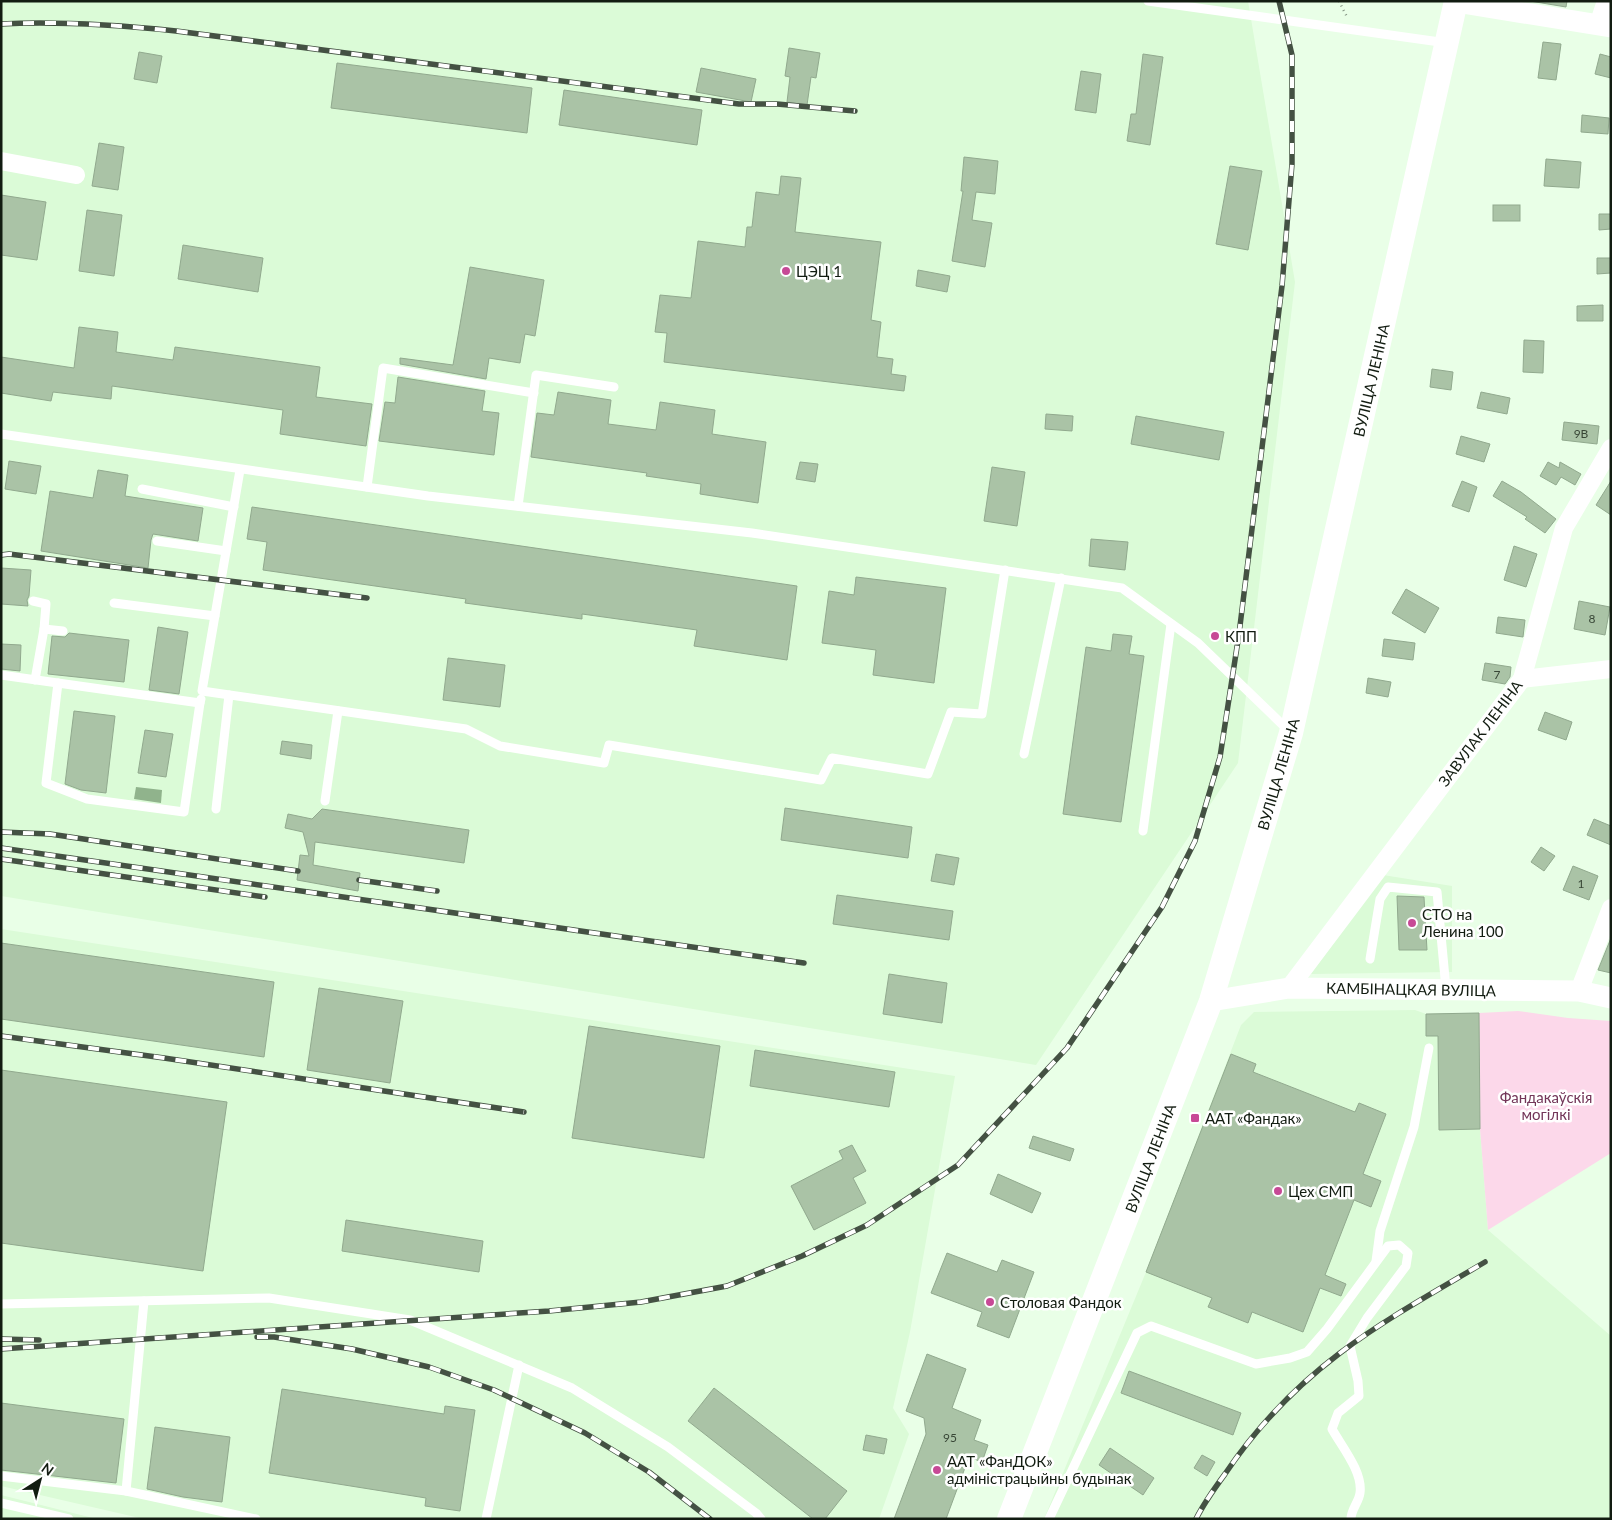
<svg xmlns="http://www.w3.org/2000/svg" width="1612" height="1520" viewBox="0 0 1612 1520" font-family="Lato,sans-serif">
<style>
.built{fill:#dbfbd7}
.green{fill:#fcd8ea}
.water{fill:#90b38c}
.building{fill:#aac3a6;stroke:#91a98e}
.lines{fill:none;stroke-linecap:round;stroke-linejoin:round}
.path{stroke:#859684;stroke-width:2.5;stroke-dasharray:1 4;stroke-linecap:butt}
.service{stroke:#fff;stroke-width:9}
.minor{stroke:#fff;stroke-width:18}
.tertiary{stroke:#fff;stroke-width:21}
.secondary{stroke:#fff;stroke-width:24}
.rail-casing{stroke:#445143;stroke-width:5.5}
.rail{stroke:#fff;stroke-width:4;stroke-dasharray:11;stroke-linecap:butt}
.poi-dot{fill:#c74996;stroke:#fff;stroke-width:2}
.labels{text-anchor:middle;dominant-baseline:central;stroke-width:5;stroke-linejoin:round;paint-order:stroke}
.number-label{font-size:12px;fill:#384636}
.poi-label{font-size:15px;fill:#121c11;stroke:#fff;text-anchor:start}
.street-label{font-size:15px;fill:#121c11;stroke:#fff}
.park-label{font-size:15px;fill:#733659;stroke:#fff}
</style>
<rect width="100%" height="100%" fill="#e9ffe7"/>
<!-- built -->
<g class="built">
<path d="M1,1H1248L1295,282L1238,763L1036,1065L1,896Z"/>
<path d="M1383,875L1452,886V972L1311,974Z"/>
<path d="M1,929L955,1076L910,1332L893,1408L909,1434L879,1519H144L1,1486Z"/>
<path d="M1415,1010L1426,1014L1479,1013L1480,1129L1488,1230L1611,1336V1519H1044L1146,1272L1241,1025L1254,1012Z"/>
<path d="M1,1495L97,1519H1Z"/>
</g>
<!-- green -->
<path class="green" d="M1518,1011L1568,1018L1611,1021V1153L1488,1230L1480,1129L1479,1013Z"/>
<!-- water -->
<path class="water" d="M136,787L162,790L161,803L134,799Z"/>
<!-- building -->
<g class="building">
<path d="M1530,1H1567L1566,7Z"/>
<path d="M1543,42L1561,44L1556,80L1538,78Z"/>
<path d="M789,48L820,53L816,78L811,77L807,105L787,102L790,77L785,76Z"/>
<path d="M139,52L162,56L157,83L134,79Z"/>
<path d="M1143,54L1163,57L1150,145L1127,141L1131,114H1136Z"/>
<path d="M1600,54L1611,57V78L1595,74Z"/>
<path d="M337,63L532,88L527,133L331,108Z"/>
<path d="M701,68L756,79L751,102L696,92Z"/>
<path d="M1081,71L1101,74L1096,113L1075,110Z"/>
<path d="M564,90L702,110L697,145L559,125Z"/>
<path d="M1582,115L1609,118L1608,134L1581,132Z"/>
<path d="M99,143L124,147L118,190L92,186Z"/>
<path d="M964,157L998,161L995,194L976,192L972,220L992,223L985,267L952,261L963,191H961Z"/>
<path d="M1546,159L1581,162L1579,188L1544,186Z"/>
<path d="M1230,166L1262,171L1248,250L1216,244Z"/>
<path d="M781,176L801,178L795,232L881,242L871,320L881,322L877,357L893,359L891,374L906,376L904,391L664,362L667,333L655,332L660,295L691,298L698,241L745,247L747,227H752L756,192L779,195Z"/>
<path d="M1,195L46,202L37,260L1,255Z"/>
<rect x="1493" y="205" width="27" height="16"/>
<path d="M87,210L122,215L114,276L79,271Z"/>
<path d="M1599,214H1611V229L1599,230Z"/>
<path d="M183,245L263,258L258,292L178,279Z"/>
<path d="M1597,258H1611V273L1597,274Z"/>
<path d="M470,267L544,280L535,336L525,334L520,363L489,358L486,379L400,364V358L453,365Z"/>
<path d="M918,270L950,276L947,292L916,286Z"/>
<path d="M1603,305V321H1577V306Z"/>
<path d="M79,327L118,332L116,352L173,360L175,347L320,367L316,397L372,404L366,446L280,434L283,410L112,386L111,399L53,392L51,401L1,393V357L74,368Z"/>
<path d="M1524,340L1544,341L1543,373L1523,372Z"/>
<path d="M1432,369L1453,372L1451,390L1430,387Z"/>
<path d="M398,377L485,391L482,411L499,413L494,455L379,441L385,402L395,403Z"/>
<path d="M558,392L611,400L608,424L656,430L660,402L715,410L712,434L766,442L758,503L700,494L701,484L646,476L647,473L531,457L537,413L554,415Z"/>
<path d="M1481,392L1510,398L1507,414L1477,408Z"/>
<path d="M1046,414L1073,416L1072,431L1045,429Z"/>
<path d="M1136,416L1224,432L1219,460L1131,444Z"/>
<path d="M1564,422L1599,426L1597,444L1562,440Z"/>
<path d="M1461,436L1490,444L1484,462L1456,454Z"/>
<path d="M9,461L41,466L36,494L5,489Z"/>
<path d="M800,462L818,464L815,482L796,479Z"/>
<path d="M1548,462L1559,468L1560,462L1581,474L1575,485L1561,477L1556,485L1540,476Z"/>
<path d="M992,467L1025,472L1017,526L984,521Z"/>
<path d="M98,470L128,475L125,496L203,508L198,541L153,534L151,540L148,568L41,551L50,491L93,498Z"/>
<path d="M1462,481L1477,487L1469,512L1452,506Z"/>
<path d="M1502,481L1521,492L1556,519L1545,533L1525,519L1527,517L1493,496Z"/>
<path d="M1611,481V515L1596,505Z"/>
<path d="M252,507L797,586L787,660L694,646L697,630L582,614V619L465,603L466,599L263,570L267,542L247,539Z"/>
<path d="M1091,539L1128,542L1125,570L1089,566Z"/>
<path d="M1514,546L1537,554L1526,587L1504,580Z"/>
<path d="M1,568L31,570L29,596L27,600L28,606L1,604Z"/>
<path d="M856,577L946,588L934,683L873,675L876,650L822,643L829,591L854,595Z"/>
<path d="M1406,589L1439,608L1425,633L1392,613Z"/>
<path d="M1579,601L1610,607L1605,635L1574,629Z"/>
<path d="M1498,617L1525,620L1523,637L1496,633Z"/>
<path d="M158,627L188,632L179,694L149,690Z"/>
<path d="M69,633L129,640L124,682L48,674L52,636L65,637Z"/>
<path d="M1113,634L1132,636L1129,654L1144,656L1121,822L1063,814L1086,647L1111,651Z"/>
<path d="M1384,639L1415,643L1413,660L1382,656Z"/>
<path d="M1,644L21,645L20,671L1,669Z"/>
<path d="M448,658L505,665L500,707L443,700Z"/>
<path d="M1485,663L1511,667L1510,677L1505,684L1482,680Z"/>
<path d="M1368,678L1391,682L1388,697L1366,693Z"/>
<path d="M74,711L115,716L106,793L81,790L65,784Z"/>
<path d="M1545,712L1572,722L1566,740L1538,730Z"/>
<path d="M145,730L173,734L166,777L138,773Z"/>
<path d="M282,741L312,745L311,759L280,754Z"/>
<path d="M785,808L912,827L908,858L781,840Z"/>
<path d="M322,809L469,830L464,863L315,842L313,865L360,873L358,891L297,880L300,855L309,856L303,832L285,828L288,814L312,819Z"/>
<path d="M1594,819L1611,826V845L1587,835Z"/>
<path d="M1541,847L1555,856L1544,871L1531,862Z"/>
<path d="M936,854L959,858L954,885L931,881Z"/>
<path d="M1573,866L1598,876L1589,900L1563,890Z"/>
<path d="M837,895L953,911L949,940L833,924Z"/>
<path d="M1397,896L1424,897L1427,950H1399Z"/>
<path d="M1611,938V973L1598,970Z"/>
<path d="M1,943L274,982L264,1057L1,1019Z"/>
<path d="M889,974L947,983L942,1023L883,1014Z"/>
<path d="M319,988L403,1001L390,1083L307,1070Z"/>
<path d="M1479,1013L1480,1129L1439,1130L1438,1036H1426V1014Z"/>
<path d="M589,1026L720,1046L704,1158L572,1138Z"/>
<path d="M755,1050L895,1072L889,1107L750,1086Z"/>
<path d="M1231,1054L1256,1064L1253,1072L1355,1112L1359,1103L1386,1114L1363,1174L1381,1181L1371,1207L1354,1200L1325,1275L1346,1284L1341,1296L1320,1288L1303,1332L1252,1312L1248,1323L1208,1307L1212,1298L1146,1272Z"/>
<path d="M1,1070L227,1102L203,1271L1,1243Z"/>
<path d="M1033,1136L1074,1149L1070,1161L1029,1148Z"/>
<path d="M852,1145L866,1171L853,1178L866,1203L814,1230L791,1186L843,1159L839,1151Z"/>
<path d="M998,1174L1041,1193L1032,1213L990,1194Z"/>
<path d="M346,1220L483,1241L479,1272L342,1251Z"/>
<path d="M947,1253L997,1272L1002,1260L1034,1272L1009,1338L977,1326L982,1312L931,1293Z"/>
<path d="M927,1354L966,1369L952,1408L981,1420L974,1440L988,1445L982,1462L969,1457L946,1519H894L926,1434L924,1418L906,1411Z"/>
<path d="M1129,1371L1241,1413L1233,1435L1121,1393Z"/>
<path d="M714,1388L847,1491L825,1519H813L688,1421Z"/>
<path d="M282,1389L444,1414L445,1406L475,1410L460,1511L425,1506L426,1498L269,1473Z"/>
<path d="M1,1403L124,1419L116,1483L1,1470Z"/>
<path d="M155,1427L230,1437L222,1502L183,1497L147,1489Z"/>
<path d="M866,1435L887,1439L884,1454L863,1450Z"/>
<path d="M1110,1448L1154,1478L1143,1495L1099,1465Z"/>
<path d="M1202,1455L1215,1462L1207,1476L1194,1468Z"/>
</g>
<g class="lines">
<!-- path -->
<path class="path" d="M1339,1L1347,17"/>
<!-- service -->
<g class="service">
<path d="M1148,1L1447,43"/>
<path d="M1,434L428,496L752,533L1122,588L1198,643L1289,731"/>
<path d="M240,470L202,691L466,729L500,746L604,763L609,745L821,780L832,758L928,774L951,712L982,714L1005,570"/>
<path d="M367,487L383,368L534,393"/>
<path d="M142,489L234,507"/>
<path d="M518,506L536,375L614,387"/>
<path d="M157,541L226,551"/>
<path d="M33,601L46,604L44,629"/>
<path d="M114,603L215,616"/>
<path d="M1,675L200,703L201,699"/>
<path d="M35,680L44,629L63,631"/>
<path d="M58,683L46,783L87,799L184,812L200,703"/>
<path d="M1024,754L1061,578"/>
<path d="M325,801L338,711"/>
<path d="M216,809L229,695"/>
<path d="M1143,831L1171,624"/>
<path d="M1370,959L1380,899L1388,887L1437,892L1446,989"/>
<path d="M1376,1261L1380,1231L1414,1127L1429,1048"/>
<path d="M1,1304L269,1298L410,1320L572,1388L668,1447L756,1513L761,1519"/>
<path d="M1,1476L126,1491L144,1301"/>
<path d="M126,1491L256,1519"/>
<path d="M1,1503L69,1519"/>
<path d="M486,1519L519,1365"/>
<path d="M1049,1519L1137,1333L1151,1326L1256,1364L1290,1358L1307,1352L1327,1329L1388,1246L1399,1245L1408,1253L1406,1266L1367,1318L1350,1346L1358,1381L1359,1396L1338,1413L1332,1429C1342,1447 1363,1472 1360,1493C1359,1502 1351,1509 1351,1519"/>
</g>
<!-- minor -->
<g class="minor">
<path d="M1598,25L1606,1"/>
<path d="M1,161L76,175"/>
<path d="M1522,679L1611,669"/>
<path d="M1289,988L1522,679L1564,528L1611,448"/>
<path d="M1579,991L1611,908"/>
</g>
<!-- tertiary -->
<g class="tertiary">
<path d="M1456,2L1611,27"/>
<path d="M1211,1001L1289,988L1579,991L1611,998"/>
</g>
<!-- secondary -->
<path class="secondary" d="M1009,1519L1211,1001L1291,733L1456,1"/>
<defs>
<g id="rail">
<path d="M1,24C60,21 118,25 176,31L739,104H777L855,111"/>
<path d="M1,555L9,554L367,598"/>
<path d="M1,832L50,834L298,871"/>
<path d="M1,848L804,963"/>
<path d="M1,859L265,897"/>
<path d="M359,880L437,891"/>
<path d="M1,1036L164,1058L524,1112"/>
<path d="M257,1337H274L352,1349L429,1367L494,1390L585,1433L649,1472L710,1519"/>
<path d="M1,1339L39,1340"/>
<path d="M1,1349L549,1311L641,1302L727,1286L802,1256L867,1225L958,1165L1067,1048L1162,907L1195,841L1220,757L1239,634L1282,286L1292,164V55L1279,1"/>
<path d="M1196,1519C1204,1503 1214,1489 1225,1474C1256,1428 1295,1387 1340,1353C1385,1319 1436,1291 1485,1262"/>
</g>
</defs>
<!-- rail casing -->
<use href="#rail" class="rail-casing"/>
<!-- rail -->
<use href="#rail" class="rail"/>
</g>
<!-- markers -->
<g class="poi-dot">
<circle cx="786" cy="271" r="5"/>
<circle cx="1215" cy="636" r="5"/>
<circle cx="1412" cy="923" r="5"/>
<rect x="1190" y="1113" width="10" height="10" rx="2.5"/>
<circle cx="1278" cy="1191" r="5"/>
<circle cx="990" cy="1302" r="5"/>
<circle cx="937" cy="1470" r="5"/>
</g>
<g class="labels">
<!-- number labels -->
<g class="number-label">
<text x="1581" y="433">9В</text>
<text x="1592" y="618">8</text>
<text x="1497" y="674">7</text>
<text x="1581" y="883">1</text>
<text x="950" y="1437">95</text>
</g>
<!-- poi labels -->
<g class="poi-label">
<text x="796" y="271">ЦЭЦ 1</text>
<text x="1225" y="636">КПП</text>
<text x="1422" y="914">СТО на<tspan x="1422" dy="17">Ленина 100</tspan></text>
<text x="1205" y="1118">ААТ «Фандак»</text>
<text x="1288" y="1191">Цех СМП</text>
<text x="1000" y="1302">Столовая Фандок</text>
<text x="947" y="1461">ААТ «ФанДОК»<tspan x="947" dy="17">адміністрацыйны будынак</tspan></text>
</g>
<!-- street labels -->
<g class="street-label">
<text transform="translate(1371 380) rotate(-77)">ВУЛІЦА ЛЕНІНА</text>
<text transform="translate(1480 733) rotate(-53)">ЗАВУЛАК ЛЕНІНА</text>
<text transform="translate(1278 774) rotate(-74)">ВУЛІЦА ЛЕНІНА</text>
<text transform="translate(1411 989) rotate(1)">КАМБІНАЦКАЯ ВУЛІЦА</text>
<text transform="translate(1150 1158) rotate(-69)">ВУЛІЦА ЛЕНІНА</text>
</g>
<!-- park labels -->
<g class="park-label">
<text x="1546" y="1097">Фандакаўскія<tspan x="1546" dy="17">могілкі</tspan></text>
</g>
</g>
<!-- border -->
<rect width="1612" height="1520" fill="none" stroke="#121c11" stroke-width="5"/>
<!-- north arrow -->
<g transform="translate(40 1480) rotate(36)" stroke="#ffffff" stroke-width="4" paint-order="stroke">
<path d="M0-4L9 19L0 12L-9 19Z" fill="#121c11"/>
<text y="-8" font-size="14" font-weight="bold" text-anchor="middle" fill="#121c11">N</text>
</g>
</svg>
